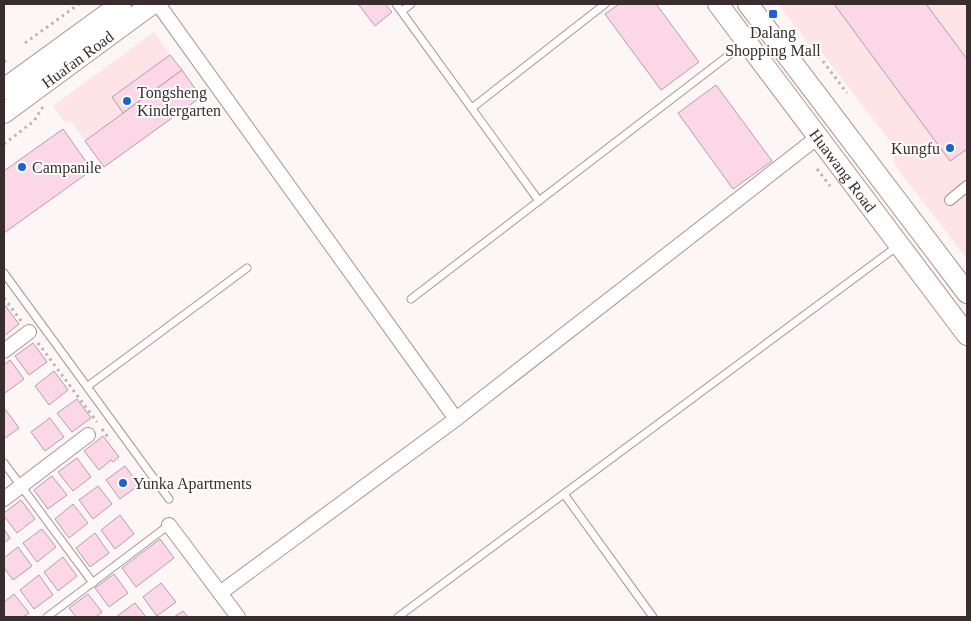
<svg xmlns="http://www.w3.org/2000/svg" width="971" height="621" viewBox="0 0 971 621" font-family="'Times New Roman',serif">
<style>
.built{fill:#fee4e6}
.building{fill:#fcd7e7;stroke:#b89ca8}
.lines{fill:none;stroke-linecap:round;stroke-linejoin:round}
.service-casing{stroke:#b19294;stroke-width:9}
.pedestrian-casing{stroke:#b19294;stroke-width:12}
.minor-casing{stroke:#b19294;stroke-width:16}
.secondary-casing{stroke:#b19294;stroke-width:22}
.path{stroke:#bcb3b4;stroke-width:3;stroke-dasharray:2.5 4;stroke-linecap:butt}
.service{stroke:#fff;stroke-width:7}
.pedestrian{stroke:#fff;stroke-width:10}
.minor{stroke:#fff;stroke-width:14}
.secondary{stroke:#fff;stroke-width:20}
.poi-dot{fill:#1b64cf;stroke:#fff;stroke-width:2}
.labels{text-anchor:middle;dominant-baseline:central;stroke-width:4;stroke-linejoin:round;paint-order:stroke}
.poi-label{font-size:16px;fill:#3a2d2e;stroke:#fff;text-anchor:start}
.street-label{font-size:16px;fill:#3a2d2e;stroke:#fff}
</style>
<rect width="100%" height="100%" fill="#fdf6f7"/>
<!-- built -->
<g class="built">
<path d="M778,4H967V259L894,164L892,144L819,49L810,45Z"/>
<path d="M154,32L201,97L104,167L70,120L65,123L53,106Z"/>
</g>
<!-- building -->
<g class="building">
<path d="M358,4H385L392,12L375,26Z"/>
<path d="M619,4H656L699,62L661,90L605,14Z"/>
<path d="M834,4H926L967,59V149L950,161Z"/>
<path d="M170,55L182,70L123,113L112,97Z"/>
<path d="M182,70L201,97L104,167L85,141Z"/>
<path d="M716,85L772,161L733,189L678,113Z"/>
<path d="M63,129L92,170L4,233V171Z"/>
<path d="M4,304L19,324L4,336Z"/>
<path d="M33,343L47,362L29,375L15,356Z"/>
<path d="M10,360L24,379L5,393L4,391V365Z"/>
<path d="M54,371L68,390L49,405L35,386Z"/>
<path d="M77,399L91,418L72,432L57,413Z"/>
<path d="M5,409L19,428L4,439V410Z"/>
<path d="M50,418L64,437L45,451L31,432Z"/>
<path d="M103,436L119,457L113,462L111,460L99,470L84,451Z"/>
<path d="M77,458L91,477L73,491L58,472Z"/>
<path d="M125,466L139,485L120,499L106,480Z"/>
<path d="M52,476L67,495L48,509L34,490Z"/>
<path d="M98,486L112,504L93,519L79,500Z"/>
<path d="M21,500L35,519L17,533L4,516V513Z"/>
<path d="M73,504L88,523L69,538L55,519Z"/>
<path d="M120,515L134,534L115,549L101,530Z"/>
<path d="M4,529L10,538L4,543Z"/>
<path d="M42,529L56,547L37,562L23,543Z"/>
<path d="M95,533L109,553L90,567L76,548Z"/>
<path d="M160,539L174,558L136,587L122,568Z"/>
<path d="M18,547L32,566L13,580L4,568V558Z"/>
<path d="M63,557L77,576L58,591L44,572Z"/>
<path d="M114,574L128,593L109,607L95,588Z"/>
<path d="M39,575L53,595L34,609L20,590Z"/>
<path d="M161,583L176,602L157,616L143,597Z"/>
<path d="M14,594L29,613L23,617H4V602Z"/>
<path d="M88,594L102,612L96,617H76L69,608Z"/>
<path d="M135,603L146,617H116Z"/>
<path d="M183,611L188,617H174Z"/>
</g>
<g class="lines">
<defs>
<g id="service">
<path d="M396,4L539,201"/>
<path d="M402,11L411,4"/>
<path d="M472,108L605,4"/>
<path d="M4,273L169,499"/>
<path d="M411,299L746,42"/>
<path d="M88,386L247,268"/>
<path d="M4,463L93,583"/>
<path d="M564,494L653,617"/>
<path d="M47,617L169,525"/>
<path d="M398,617L899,245"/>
</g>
<path id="pedestrian" d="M950,200L967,186"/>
<g id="minor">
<path d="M158,4L456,419"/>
<path d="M4,351L29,332"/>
<path d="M4,499L88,435"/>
<path d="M169,525L238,617"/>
<path d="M220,593L456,419L818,137"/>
</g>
<g id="secondary">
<path id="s1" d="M718,4L967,335"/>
<path d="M748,4L967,293"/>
<path d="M4,89L121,4"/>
<path id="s2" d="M4,113L152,4"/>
</g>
</defs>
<!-- service casing -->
<use href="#service" class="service-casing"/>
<!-- pedestrian casing -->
<use href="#pedestrian" class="pedestrian-casing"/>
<!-- minor casing -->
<use href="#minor" class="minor-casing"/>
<!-- secondary casing -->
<use href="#secondary" class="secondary-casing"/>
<!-- path -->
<g class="path">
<path d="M25,43L79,4"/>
<path d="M819,56L847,93"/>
<path d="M4,62L6,60"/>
<path d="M4,144L34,121L44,105"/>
<path d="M817,169L830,186"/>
<path d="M4,298L22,322"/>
<path d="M38,343L97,422"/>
<path d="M102,429L110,440"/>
</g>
<!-- service -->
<use href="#service" class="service"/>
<!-- pedestrian -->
<use href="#pedestrian" class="pedestrian"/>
<!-- minor -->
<use href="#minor" class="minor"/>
<!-- secondary -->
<use href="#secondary" class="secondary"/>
</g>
<!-- markers -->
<g class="poi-dot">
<rect x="768" y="9" width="10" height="10" rx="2.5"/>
<circle cx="127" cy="101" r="5"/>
<circle cx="950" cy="148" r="5"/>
<circle cx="22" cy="167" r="5"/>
<circle cx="123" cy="483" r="5"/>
</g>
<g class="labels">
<!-- poi labels -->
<g class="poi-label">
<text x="773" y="32" text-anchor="middle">Dalang<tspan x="773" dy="18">Shopping Mall</tspan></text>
<text x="137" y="92">Tongsheng<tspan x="137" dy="18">Kindergarten</tspan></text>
<text x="940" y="148" text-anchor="end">Kungfu</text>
<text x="32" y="167">Campanile</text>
<text x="133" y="483">Yunka Apartments</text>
</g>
<!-- street labels -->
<g class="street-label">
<text stroke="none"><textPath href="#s2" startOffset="91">Huafan Road</textPath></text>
<text stroke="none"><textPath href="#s1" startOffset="208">Huawang Road</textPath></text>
</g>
</g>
<!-- border -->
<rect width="971" height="621" fill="none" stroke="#3a2d2e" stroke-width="10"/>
</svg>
